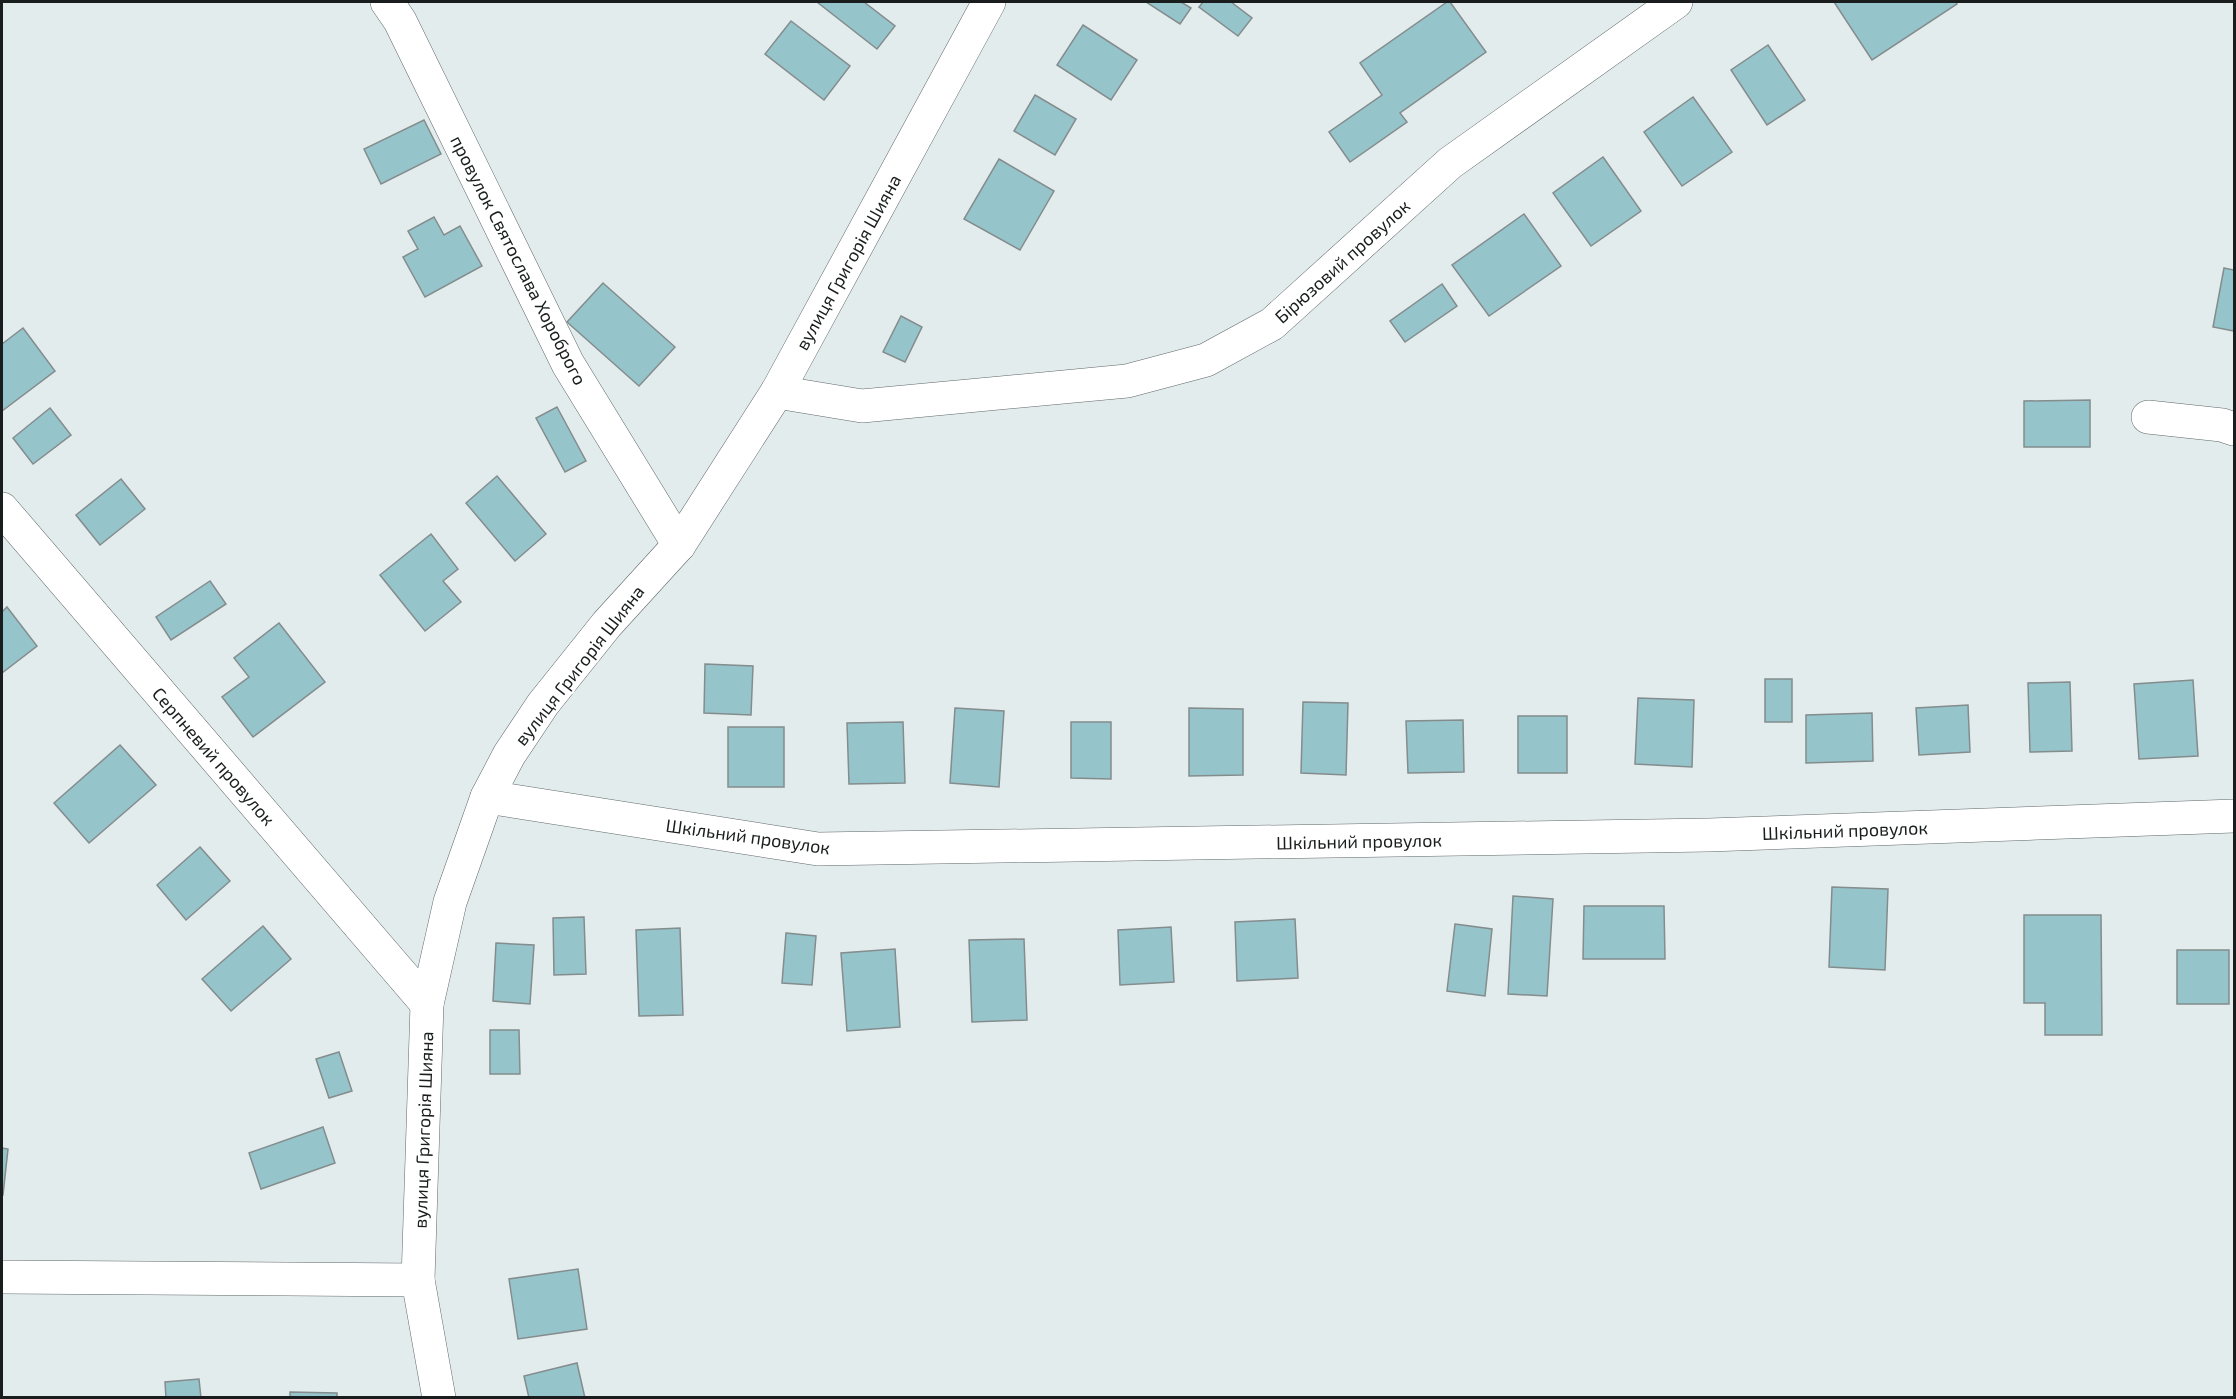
<svg xmlns="http://www.w3.org/2000/svg" width="2236" height="1399" viewBox="0 0 2236 1399" font-family="'Exo 2',sans-serif">
<style>
.building{fill:#96c4cb;stroke:#848c8d;stroke-width:1.5}
.lines{fill:none;stroke-linecap:round;stroke-linejoin:round}
.minor-casing{stroke:#606869;stroke-width:34}
.minor{stroke:#fff;stroke-width:33}
.labels{text-anchor:middle;dominant-baseline:central;stroke-width:4.5;stroke-linejoin:round;paint-order:stroke}
.street-label{font-size:18px;fill:#1a1d1d;stroke:#fff}
</style>
<rect width="100%" height="100%" fill="#e3eced"/>
<!-- building -->
<g class="building">
<path d="M817,2H864L895,26L877,49Z"/>
<path d="M1146,2H1181L1191,8L1180,24Z"/>
<path d="M1203,2H1231L1252,18L1238,36L1199,7Z"/>
<path d="M1447,2H1450L1486,52L1400,113L1407,122L1350,162L1329,132L1382,95L1360,63Z"/>
<path d="M1834,2H1956L1957,4L1872,60Z"/>
<path d="M791,21L850,66L824,100L765,54Z"/>
<path d="M1083,25L1137,60L1111,100L1057,65Z"/>
<path d="M1768,45L1805,100L1767,125L1731,70Z"/>
<path d="M1035,95L1076,119L1055,155L1014,131Z"/>
<path d="M1693,97L1732,152L1682,186L1644,132Z"/>
<path d="M424,120L441,154L381,184L364,149Z"/>
<path d="M1603,157L1641,211L1591,246L1553,193Z"/>
<path d="M999,159L1054,191L1020,250L964,219Z"/>
<path d="M1524,214L1561,266L1489,316L1452,265Z"/>
<path d="M434,217L444,235L460,226L482,266L425,297L403,257L418,249L408,231Z"/>
<path d="M2224,268L2234,270V331L2213,327Z"/>
<path d="M603,283L675,347L639,386L567,322Z"/>
<path d="M1442,284L1457,306L1405,342L1390,321Z"/>
<path d="M901,316L922,327L905,362L883,352Z"/>
<path d="M23,328L55,371L2,411V344Z"/>
<path d="M2090,400V447H2024V401Z"/>
<path d="M557,407L586,461L565,472L536,418Z"/>
<path d="M50,408L71,435L33,464L13,438Z"/>
<path d="M497,476L546,534L515,561L466,503Z"/>
<path d="M121,479L145,509L100,545L76,515Z"/>
<path d="M431,534L458,569L443,581L461,602L425,631L380,575Z"/>
<path d="M210,581L226,604L171,640L156,617Z"/>
<path d="M7,607L37,646L2,673V612Z"/>
<path d="M279,623L325,682L253,737L222,697L249,677L234,658Z"/>
<path d="M705,664L753,666L751,715L704,713Z"/>
<rect x="1765" y="679" width="27" height="43"/>
<path d="M2193,680L2198,756L2139,759L2134,684Z"/>
<path d="M2070,682L2072,751L2030,752L2028,683Z"/>
<path d="M1638,698L1694,700L1692,767L1635,764Z"/>
<path d="M1303,702L1348,703L1346,775L1301,773Z"/>
<path d="M1968,705L1970,752L1919,755L1916,708Z"/>
<path d="M955,708L1004,711L999,787L950,783Z"/>
<path d="M1189,708L1243,709V775L1189,776Z"/>
<path d="M1872,713L1873,761L1806,763V715Z"/>
<rect x="1518" y="716" width="49" height="57"/>
<path d="M1463,720L1464,772L1408,773L1406,721Z"/>
<path d="M903,722L905,783L849,784L847,723Z"/>
<path d="M1071,722H1111V779L1071,778Z"/>
<rect x="728" y="727" width="56" height="60"/>
<path d="M120,745L156,785L89,843L54,803Z"/>
<path d="M200,847L230,881L186,920L157,885Z"/>
<path d="M1832,887L1888,889L1885,970L1829,967Z"/>
<path d="M1513,896L1553,899L1547,996L1508,994Z"/>
<path d="M1584,906H1664L1665,959H1583Z"/>
<path d="M2024,915H2101L2102,1035H2045V1003H2024Z"/>
<path d="M584,917L586,974L554,975L553,918Z"/>
<path d="M1295,919L1298,978L1237,981L1235,922Z"/>
<path d="M1455,924L1492,929L1485,996L1447,991Z"/>
<path d="M263,926L291,959L231,1011L202,979Z"/>
<path d="M1171,927L1174,982L1120,985L1118,930Z"/>
<path d="M680,928L683,1015L639,1016L636,930Z"/>
<path d="M786,933L816,936L812,985L782,983Z"/>
<path d="M1024,939L1027,1020L972,1022L969,940Z"/>
<path d="M496,943L534,945L530,1004L493,1001Z"/>
<path d="M895,949L900,1027L847,1031L841,953Z"/>
<rect x="2177" y="950" width="52" height="54"/>
<path d="M490,1030H519L520,1074H490Z"/>
<path d="M339,1052L352,1091L329,1098L316,1059Z"/>
<path d="M323,1127L335,1163L261,1189L249,1153Z"/>
<path d="M2,1148L8,1149L3,1195H2Z"/>
<path d="M578,1269L587,1329L518,1339L509,1279Z"/>
<path d="M577,1363L585,1398H529L524,1376Z"/>
<path d="M199,1379L201,1398H166L165,1382Z"/>
<path d="M290,1392L337,1393V1398H290Z"/>
</g>
<g class="lines">
<defs>
<g id="minor">
<path d="M387,2L400,21L568,364L679,545"/>
<path d="M777,392L862,406L1127,381L1206,360L1272,324L1450,163L1676,2"/>
<path d="M2148,417L2222,425L2234,429"/>
<path d="M2,509L427,1004"/>
<path d="M487,797L818,849L1709,835L2234,816"/>
<path d="M2,1277L418,1280L427,1004L450,902L487,797L509,755L543,704L607,624L679,545L777,392L989,2"/>
<path d="M418,1280L439,1398"/>
</g>
</defs>
<!-- minor casing -->
<use href="#minor" class="minor-casing"/>
<!-- minor -->
<use href="#minor" class="minor"/>
</g>
<g class="labels">
<!-- street labels -->
<g class="street-label">
<text transform="translate(519 260) rotate(63)">провулок Святослава Хороброго</text>
<text transform="translate(1342 261) rotate(-42)">Бірюзовий провулок</text>
<text transform="translate(848 262) rotate(-61)">вулиця Григорія Шияна</text>
<text transform="translate(579 665) rotate(-52)">вулиця Григорія Шияна</text>
<text transform="translate(214 756) rotate(49)">Серпневий провулок</text>
<text transform="translate(1845 830) rotate(-2)">Шкільний провулок</text>
<text transform="translate(748 836) rotate(8)">Шкільний провулок</text>
<text transform="translate(1359 841) rotate(-1)">Шкільний провулок</text>
<text transform="translate(423 1130) rotate(-88)">вулиця Григорія Шияна</text>
</g>
</g>
<!-- border -->
<rect width="2236" height="1399" fill="none" stroke="#1a1d1d" stroke-width="6"/>
</svg>
